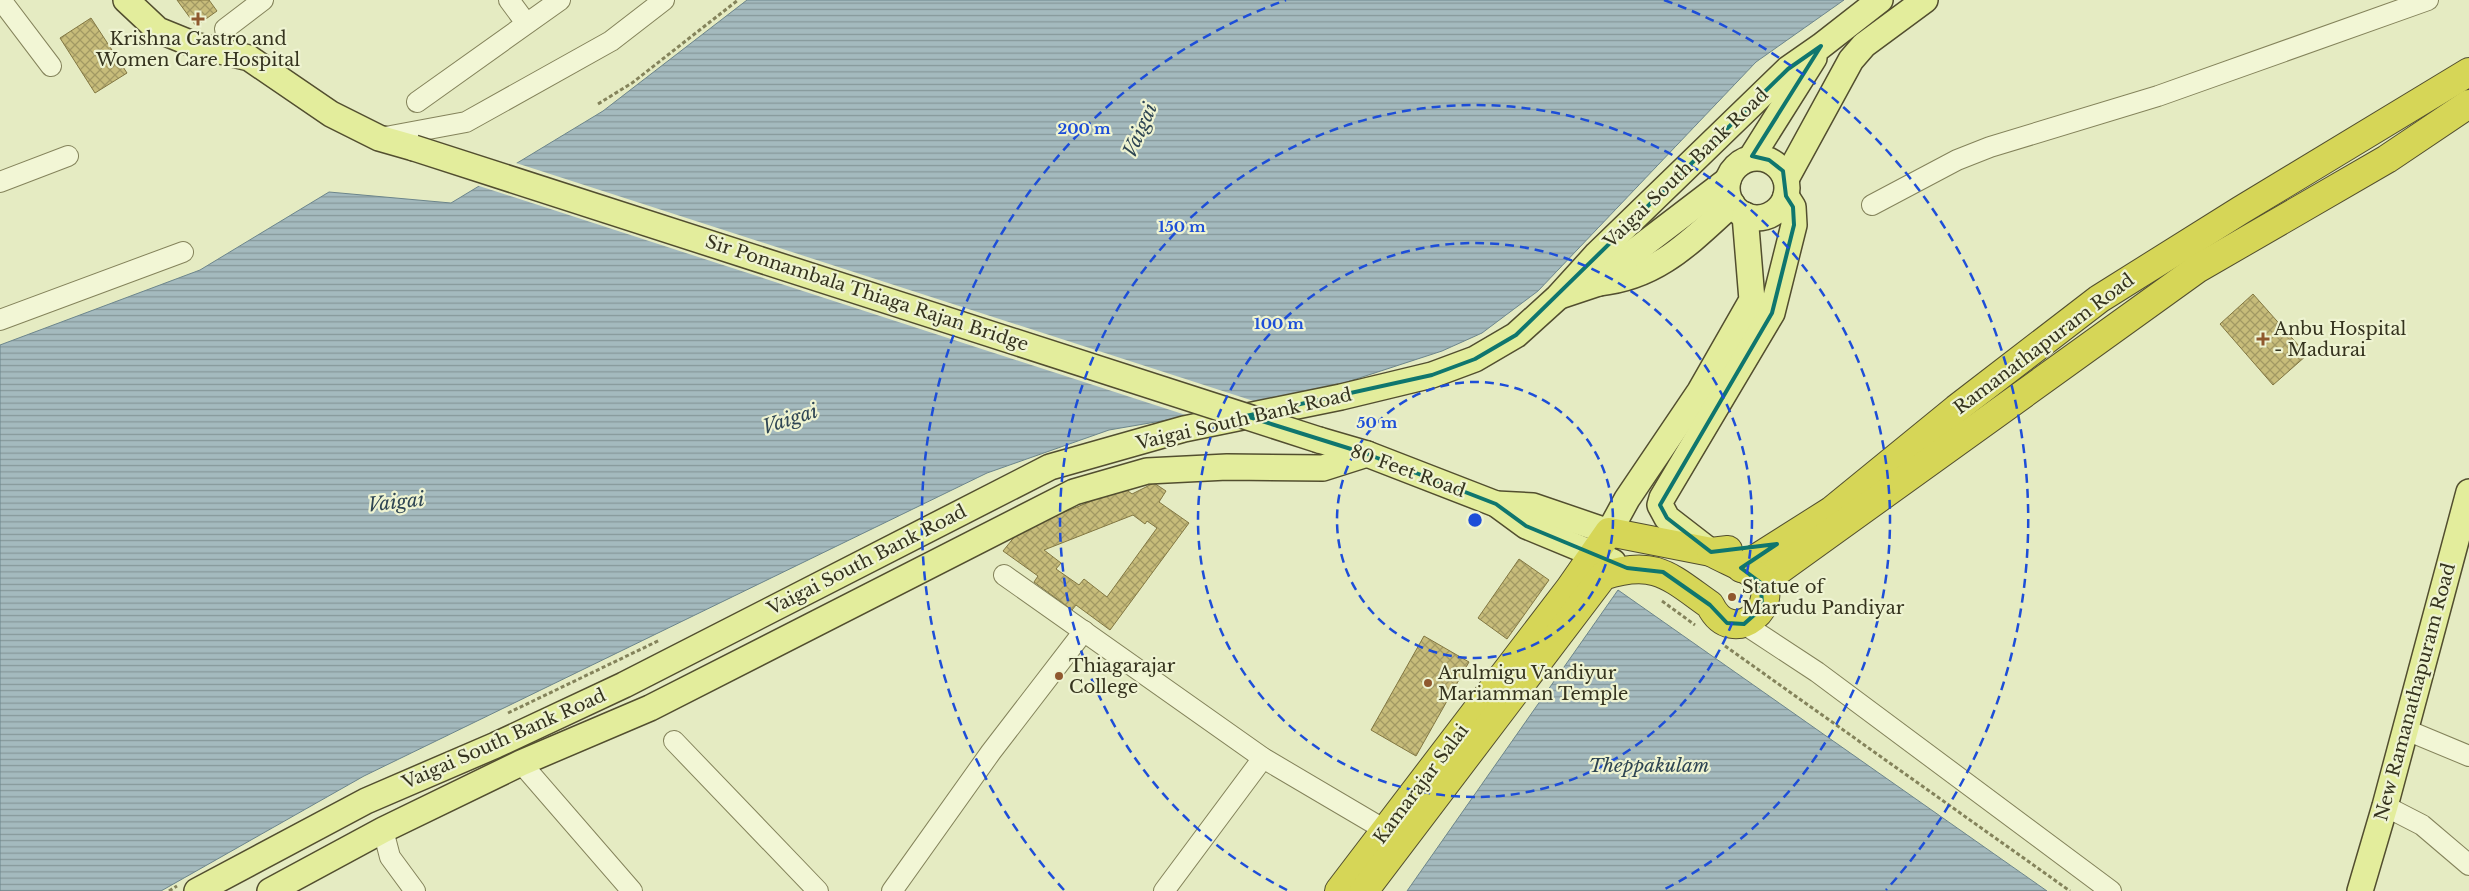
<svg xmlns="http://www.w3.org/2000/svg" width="2469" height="891" viewBox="0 0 2469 891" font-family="'Libre Baskerville',serif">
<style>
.water{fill:url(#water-rules);stroke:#6c858b}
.pier{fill:#e5ebc2}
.building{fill:url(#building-cross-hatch);stroke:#827742;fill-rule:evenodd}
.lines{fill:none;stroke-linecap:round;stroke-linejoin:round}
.minor-casing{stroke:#84835b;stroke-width:22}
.major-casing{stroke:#524e2f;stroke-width:28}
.highway-casing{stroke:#524e2f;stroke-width:30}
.path{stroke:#84835b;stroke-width:3;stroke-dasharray:4 2.5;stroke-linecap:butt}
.minor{stroke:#f2f6d5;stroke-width:20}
.major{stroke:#e3ed9c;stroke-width:25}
.highway{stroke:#d6d657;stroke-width:28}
.major-bridge-casing{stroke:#524e2f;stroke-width:28;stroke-linecap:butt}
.major-bridge{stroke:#e3ed9c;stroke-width:25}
.marked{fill:none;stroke:#0f766e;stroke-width:4;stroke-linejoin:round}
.ring{fill:none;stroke:#1d4ed8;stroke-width:2.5;stroke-dasharray:9 6}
.poi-dot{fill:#8f582e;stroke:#eef3d1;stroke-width:2}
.labels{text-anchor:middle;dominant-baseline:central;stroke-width:4.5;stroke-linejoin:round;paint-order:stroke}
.poi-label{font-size:18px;fill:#35331e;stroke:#eef3d1;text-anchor:start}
.street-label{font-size:18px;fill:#35331e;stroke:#eef3d1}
.water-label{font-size:19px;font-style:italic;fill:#2e4553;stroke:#eef3d1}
.centre{fill:#1d4ed8;stroke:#eef3d1;stroke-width:2.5}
.ring-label{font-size:15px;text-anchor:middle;font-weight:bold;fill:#1d4ed8;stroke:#eef3d1;stroke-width:4.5;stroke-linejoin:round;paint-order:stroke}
</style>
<defs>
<pattern id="water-rules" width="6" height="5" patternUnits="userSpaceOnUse" patternTransform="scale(1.25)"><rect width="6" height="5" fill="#a4babe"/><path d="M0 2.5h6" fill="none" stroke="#86989a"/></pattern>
<pattern id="building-cross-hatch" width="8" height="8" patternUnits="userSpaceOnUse" patternTransform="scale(1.25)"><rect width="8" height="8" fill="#c7bc7a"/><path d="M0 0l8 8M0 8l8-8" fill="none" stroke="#a29963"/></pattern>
</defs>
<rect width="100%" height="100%" fill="#e5ebc2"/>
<!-- water -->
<g class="water">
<path d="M747,0H1844L1756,62L1538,291L1482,333L1442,351L1301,397L1109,430L987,473L364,776L161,891H0V345L200,270L329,192L451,203L603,111Z"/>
<path d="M1618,590L2047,891H1407Z"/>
</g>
<!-- pier -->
<path class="pier" d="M513,162L1266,405L1195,418L476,185Z"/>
<!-- building -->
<g class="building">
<path d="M177,0H209L217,11L196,26Z"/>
<path d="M91,18L127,73L95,93L60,38Z"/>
<path d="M2253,294L2307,355L2273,385L2220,324Z"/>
<path d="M1154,483L1166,491L1159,502L1189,523L1110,630L1076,605L1072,610L1034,582L1038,576L1003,551L1020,530L1124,488L1132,494ZM1133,515L1145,524L1147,521L1157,528L1107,597L1084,579L1079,585L1056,569L1061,563L1044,550Z"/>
<path d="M1519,559L1549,580L1507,639L1478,618Z"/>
<path d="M1424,636L1469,662L1416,756L1371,730Z"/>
</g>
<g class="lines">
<defs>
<g id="minor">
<path d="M1,0L51,66"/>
<path d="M509,0L526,23"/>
<path d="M225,29L263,0"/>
<path d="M417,102L560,0"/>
<path d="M380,138L466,122L611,41L664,0"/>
<path d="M0,182L68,156"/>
<path d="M1872,205L1957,160L1990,147L2158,96L2428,0"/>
<path d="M0,320L183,252"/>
<path d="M1004,575L1263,758L1397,837"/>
<path d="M1744,624L1817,672L2111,891"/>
<path d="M2404,729L2469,756"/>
<path d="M674,741L818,891"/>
<path d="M521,763L632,891"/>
<path d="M2385,806L2422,825L2469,865"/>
<path d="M383,830L390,857L415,891"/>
<path d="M892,891L991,752L1084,631"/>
<path d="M1164,891L1263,758"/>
</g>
<g id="major">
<path d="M126,0L158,30L195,45L249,58L331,114L379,138L414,148"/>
<circle cx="1757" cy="188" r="30"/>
<path d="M1751,158L1814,58"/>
<path d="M1786,179L1851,60L1864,45L1925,0"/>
<path d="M1599,283C1658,277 1690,242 1732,204"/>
<path d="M1560,296L1599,283L1614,267L1728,180"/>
<path d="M1319,440L1367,454L1496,504L1526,526L1613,562"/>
<path d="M1496,504L1533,506L1609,532L1627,499L1700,391L1752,300L1745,215"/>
<path d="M1711,552L1667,518L1660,505L1662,498L1772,313L1794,225L1793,207L1786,196"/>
<path d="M197,891L366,801L496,745L624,685L1050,467L1184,429L1341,397L1432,375L1475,359L1516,335L1558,297L1597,254L1788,69L1821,46L1880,0"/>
<path d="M270,891L383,830L521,763L650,708L1074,492L1147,471L1227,467L1323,468L1367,454"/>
<path d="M2360,891L2385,806L2469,492"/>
</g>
<g id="highway">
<path d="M1741,568L1831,511L1956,409L2099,299L2241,210L2469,72"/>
<path d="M1761,583L2197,269L2387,159L2469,104"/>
<path d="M1339,891L1570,588L1609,532L1711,552L1728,550"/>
<path d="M1364,891L1603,576C1655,559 1669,576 1710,605C1733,652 1787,601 1756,576C1743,566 1725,560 1711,552"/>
</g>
</defs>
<!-- minor casing -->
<use href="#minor" class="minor-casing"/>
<!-- major casing -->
<use href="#major" class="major-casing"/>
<!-- highway casing -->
<use href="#highway" class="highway-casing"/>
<!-- path -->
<g class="path">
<path d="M598,104L632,83L738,0"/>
<path d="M1662,601L1695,625"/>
<path d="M1725,646L2070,891"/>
<path d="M508,713L660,640"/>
<path d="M169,891L177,886"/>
</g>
<!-- minor -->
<use href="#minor" class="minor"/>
<!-- major -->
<use href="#major" class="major"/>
<!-- highway -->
<use href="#highway" class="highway"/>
<defs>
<path id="major-bridge" d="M414,148L1319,440"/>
</defs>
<!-- major-bridge casing -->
<use href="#major-bridge" class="major-bridge-casing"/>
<!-- major-bridge -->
<use href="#major-bridge" class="major-bridge"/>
</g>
<!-- marked area -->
<path class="marked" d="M1821,46L1752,156L1769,160L1783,171L1786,196L1793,207L1794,225L1772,313L1660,505L1667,518L1711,552L1777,544L1741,568L1761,583L1762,608L1744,624L1727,623L1710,605L1663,572L1627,568L1526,526L1496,504L1367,454L1246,416L1432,375L1475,359L1516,335L1788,69Z"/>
<!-- distance rings -->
<g class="ring">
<circle cx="1475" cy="520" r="138"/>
<circle cx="1475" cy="520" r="277"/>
<path d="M1287 890A415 415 0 1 1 1663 890"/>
<path d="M1064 890A553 553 0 0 1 1286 0M1664 0A553 553 0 0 1 1886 890"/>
</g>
<!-- markers -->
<g class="poi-dot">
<path d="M195.5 11.5h5v5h5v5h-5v5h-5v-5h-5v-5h5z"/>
<path d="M2260.5 331.5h5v5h5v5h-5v5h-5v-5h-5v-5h5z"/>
<circle cx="1732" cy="597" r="5"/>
<circle cx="1059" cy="676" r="5"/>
<circle cx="1428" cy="683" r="5"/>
</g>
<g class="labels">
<!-- poi labels -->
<g class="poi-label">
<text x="198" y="39" text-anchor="middle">Krishna Gastro and<tspan x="198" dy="21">Women Care Hospital</tspan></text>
<text x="2274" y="329">Anbu Hospital<tspan x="2274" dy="21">- Madurai</tspan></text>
<text x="1742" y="587">Statue of<tspan x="1742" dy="21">Marudu Pandiyar</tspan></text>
<text x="1069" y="666">Thiagarajar<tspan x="1069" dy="21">College</tspan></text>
<text x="1438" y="673">Arulmigu Vandiyur<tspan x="1438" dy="21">Mariamman Temple</tspan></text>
</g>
<!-- street labels -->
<g class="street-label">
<text transform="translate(1686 168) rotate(-44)">Vaigai South Bank Road</text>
<text transform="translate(867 293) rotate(18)">Sir Ponnambala Thiaga Rajan Bridge</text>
<text transform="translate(2044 344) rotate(-37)">Ramanathapuram Road</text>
<text transform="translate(1244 419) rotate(-13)">Vaigai South Bank Road</text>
<text transform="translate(1408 471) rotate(20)">80 Feet Road</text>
<text transform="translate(867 560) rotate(-27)">Vaigai South Bank Road</text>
<text transform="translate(2415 692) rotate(-75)">New Ramanathapuram Road</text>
<text transform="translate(504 739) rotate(-24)">Vaigai South Bank Road</text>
<text transform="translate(1421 784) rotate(-53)">Kamarajar Salai</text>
</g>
<!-- water labels -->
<g class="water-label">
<text transform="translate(1140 130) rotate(-66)">Vaigai</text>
<text transform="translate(790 419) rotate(-18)">Vaigai</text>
<text transform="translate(396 502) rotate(-6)">Vaigai</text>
<text x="1649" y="765">Theppakulam</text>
</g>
</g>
<circle cx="1475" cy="520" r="8" class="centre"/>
<g class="ring-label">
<text x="1084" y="134">200 m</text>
<text x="1182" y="232">150 m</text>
<text x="1279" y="329">100 m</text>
<text x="1377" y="428">50 m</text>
</g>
</svg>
